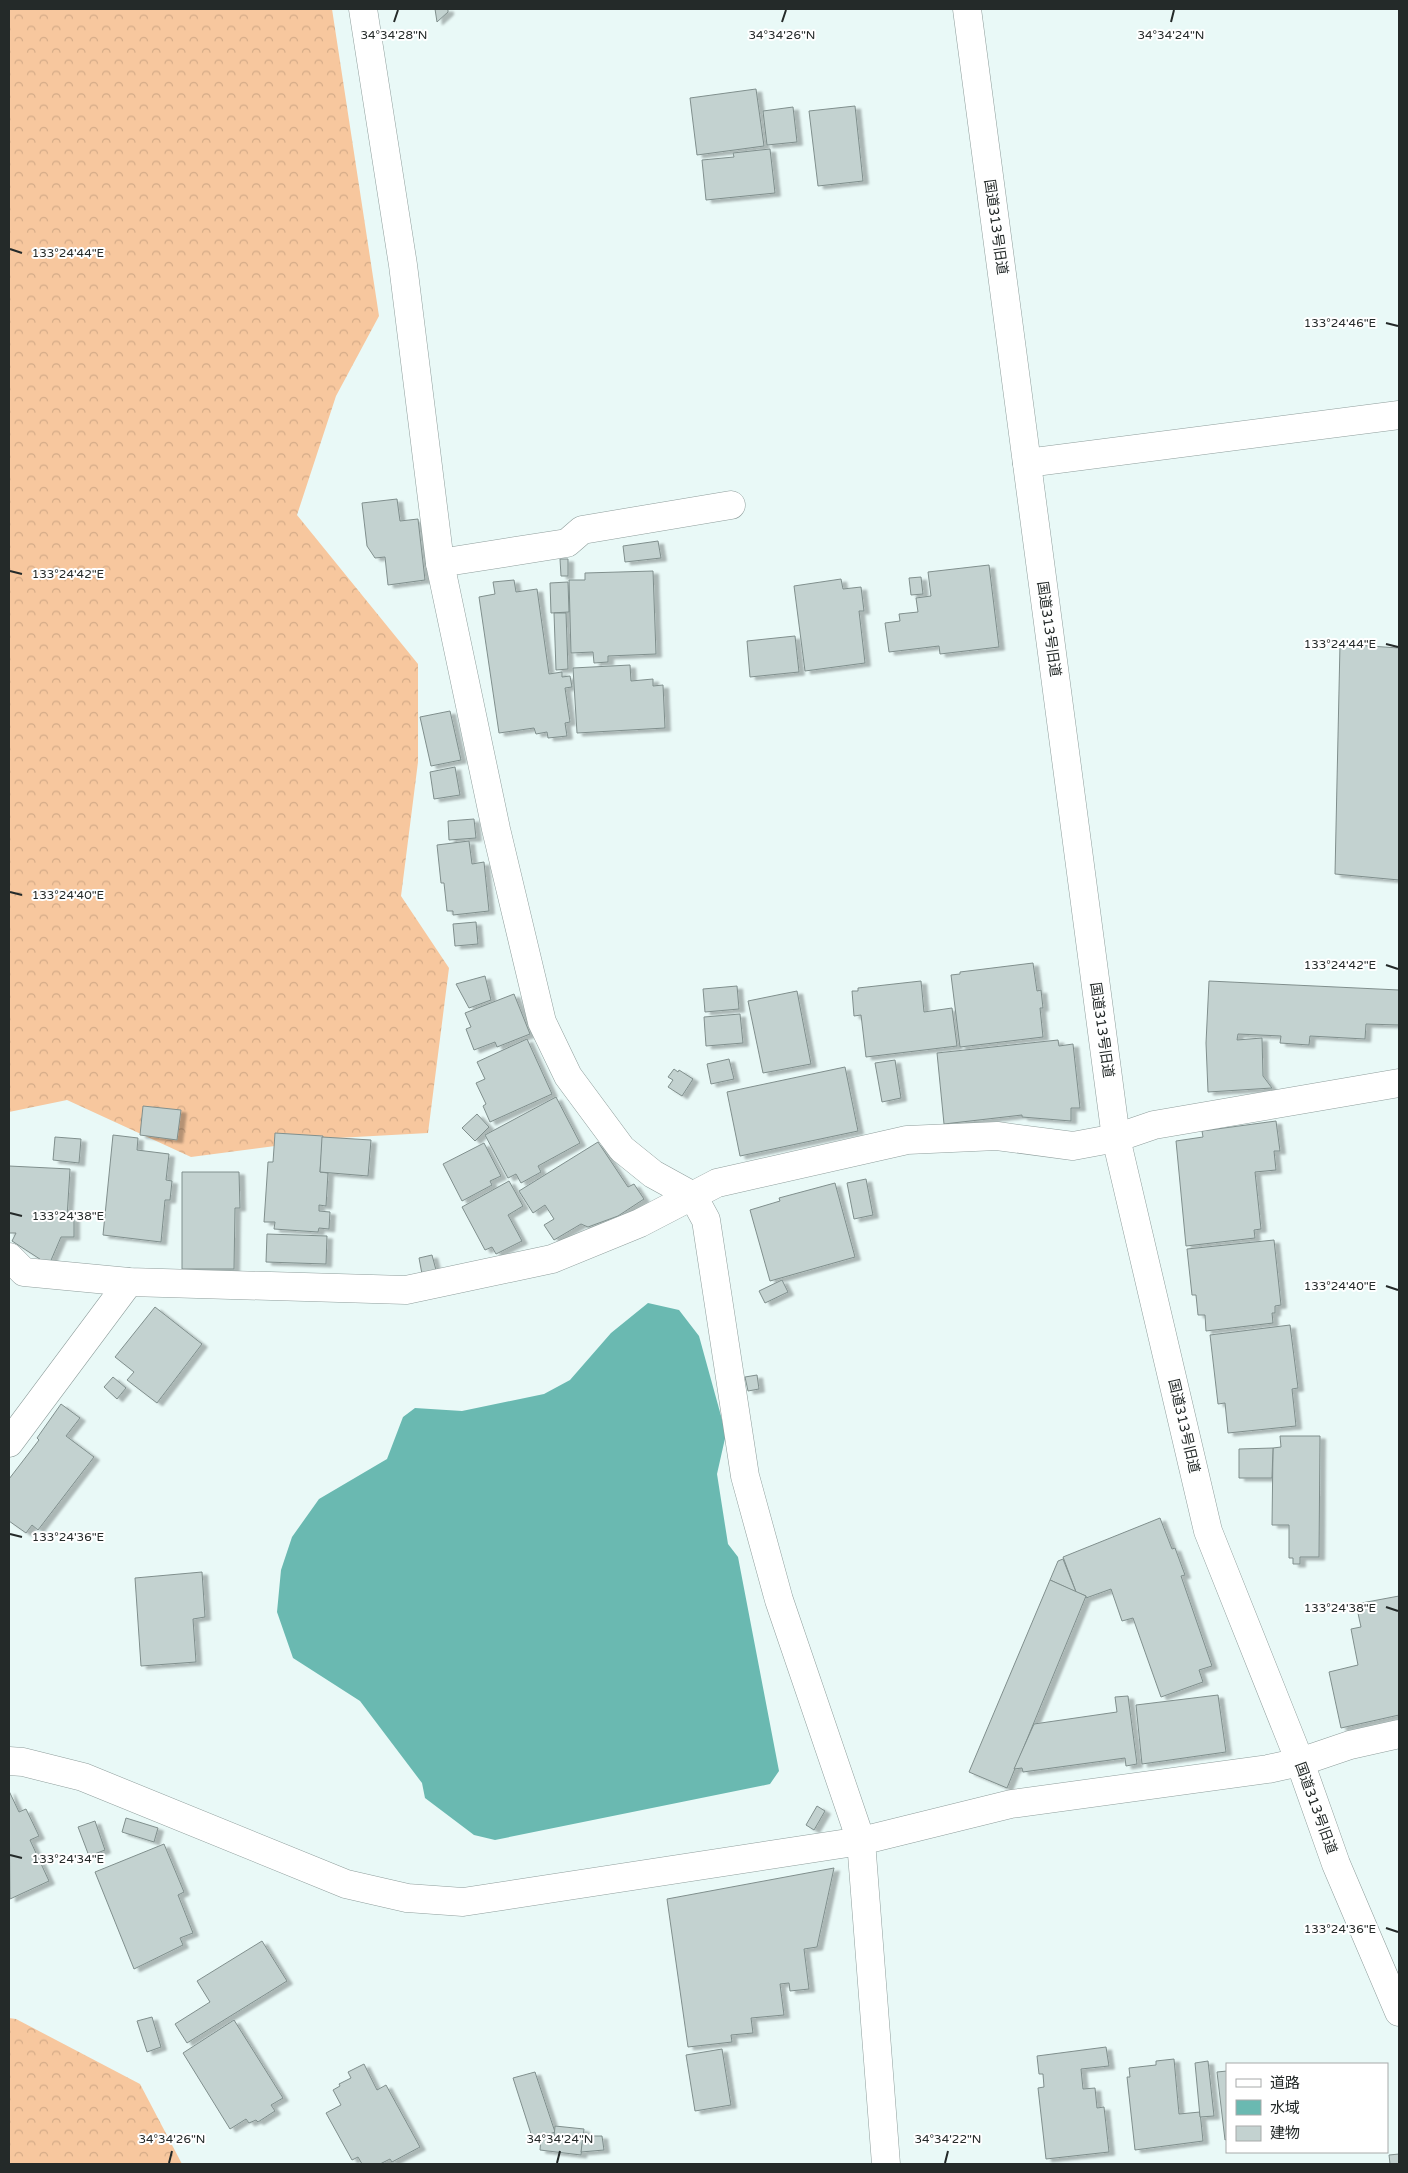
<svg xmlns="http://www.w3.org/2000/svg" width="1408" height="2173" viewBox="0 0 1408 2173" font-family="'Varela Round','Noto Sans JP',sans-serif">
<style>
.forest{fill:url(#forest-crowns)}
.water{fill:#6ab9b1}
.building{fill:#c3d2d0;stroke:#808f8d;filter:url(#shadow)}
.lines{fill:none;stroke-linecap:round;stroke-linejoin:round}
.minor-casing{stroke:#8f9e9c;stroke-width:29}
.minor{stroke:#fff;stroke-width:28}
.ticks{fill:none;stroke:#242a29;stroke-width:2}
.labels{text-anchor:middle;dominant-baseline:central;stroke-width:4;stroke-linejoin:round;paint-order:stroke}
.street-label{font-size:14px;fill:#242a29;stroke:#fff}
.ticks-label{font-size:12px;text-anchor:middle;fill:#242a29;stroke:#fff;stroke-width:4;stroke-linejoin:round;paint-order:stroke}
</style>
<defs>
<pattern id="forest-crowns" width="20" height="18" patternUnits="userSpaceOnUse" patternTransform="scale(1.25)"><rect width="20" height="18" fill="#f7c79e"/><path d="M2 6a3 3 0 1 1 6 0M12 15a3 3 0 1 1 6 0" fill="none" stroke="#d4ab88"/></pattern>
<filter id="shadow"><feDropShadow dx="5.5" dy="3" stdDeviation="1" flood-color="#0004"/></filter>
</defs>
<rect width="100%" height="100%" fill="#e9f9f7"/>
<!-- forest -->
<g class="forest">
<path d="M9,9H332L379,316L336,396L297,515L418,664V762L401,896L449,968L428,1133L337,1138L191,1157L67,1100L9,1112Z"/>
<path d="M9,2018L16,2019L140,2084L182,2164H9Z"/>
</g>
<!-- water -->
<path class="water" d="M648,1303L679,1310L699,1336L726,1434L717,1474L728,1544L738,1557L779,1771L770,1784L495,1840L474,1835L425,1798L422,1783L360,1701L293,1658L277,1612L281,1570L292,1537L319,1499L387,1459L403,1417L415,1408L462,1411L544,1394L570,1380L611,1333Z"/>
<!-- building -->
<g class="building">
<path d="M435,9H448V12L437,22Z"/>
<path d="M756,89L764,146L697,155L690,98Z"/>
<path d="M855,106L863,181L818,186L809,111Z"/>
<path d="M793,107L797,142L767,145L763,111Z"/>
<path d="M770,149L775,193L706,200L702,160L734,157L733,153Z"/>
<path d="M397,499L400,521L418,519L425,580L388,585L385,557L375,558L367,546L362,503Z"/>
<path d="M658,541L661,558L625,562L623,546Z"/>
<path d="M560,559H568V576H561Z"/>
<path d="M989,565L999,647L940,654L939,646L889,652L885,623L900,621L899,614L918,612L916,598L931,596L928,572Z"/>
<path d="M653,571L656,654L608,656V662L594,663L593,652L571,653L569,580H585V573Z"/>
<path d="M921,577L923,594L911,595L909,578Z"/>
<path d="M841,579L843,589L861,587L864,611H859L865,663L805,671L794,586Z"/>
<path d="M514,580L516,592L537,589L549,674L562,672V677L570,676L572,687L565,688L570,722L565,723L567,736L548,738L547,732L536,734L534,728L499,733L479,597L495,594L493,582Z"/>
<path d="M568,582L569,612L551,613L550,583Z"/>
<path d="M554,613H566L568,669L556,670Z"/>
<path d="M795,636L799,672L750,677L747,641Z"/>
<path d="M1340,644L1399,648V880L1335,874Z"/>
<path d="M630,665L631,681L653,679V686L663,685L665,728L577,733L573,668Z"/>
<path d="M450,711L461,760L431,766L420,717Z"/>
<path d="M455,767L460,795L434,799L430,772Z"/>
<path d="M474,819L476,838L449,840L448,821Z"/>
<path d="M469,841L472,864L484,862L489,911L453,915V911H447L444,883H441L437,845Z"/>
<path d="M476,922L478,944L455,946L453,924Z"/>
<path d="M1033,963L1037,991L1041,990L1043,1008H1040L1043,1037L960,1047L951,975L960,974V972Z"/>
<path d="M485,976L491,1000L469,1008L456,984Z"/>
<path d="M921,981L924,1012L952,1008L957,1046L866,1057L861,1015L854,1016L852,991H858V988Z"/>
<path d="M1209,981L1399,990V1025L1366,1024L1365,1039L1310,1036L1309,1045L1280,1043L1281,1036L1238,1034L1237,1040L1262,1038L1263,1076L1272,1088L1208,1092L1206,1043Z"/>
<path d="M737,986L739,1009L705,1012L703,989Z"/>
<path d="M797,991L811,1064L763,1073L748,1001Z"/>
<path d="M514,994L530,1034L497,1047L495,1042L474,1050L466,1029L471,1027L465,1013Z"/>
<path d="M740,1014L743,1043L706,1046L704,1017Z"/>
<path d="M527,1039L552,1094L490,1122L483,1106L486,1104L476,1083L485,1079L477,1062Z"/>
<path d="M1058,1040L1059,1046L1073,1044L1080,1108H1071V1121L1022,1117V1115L944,1124L937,1053Z"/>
<path d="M729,1059L734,1079L711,1084L707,1064Z"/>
<path d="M895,1060L901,1098L882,1102L875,1063Z"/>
<path d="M845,1067L858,1131L740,1156L727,1092Z"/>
<path d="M674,1069L678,1072L679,1070L693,1079L682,1096L668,1087L673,1080L668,1077Z"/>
<path d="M556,1097L580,1143L538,1166L541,1172L521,1183L516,1174L508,1178L485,1135Z"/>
<path d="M143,1106L181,1110L177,1140L140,1135Z"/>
<path d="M477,1114L489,1127L475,1141L462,1128Z"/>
<path d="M1276,1121L1280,1151H1274L1276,1170L1255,1172L1261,1229L1254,1230L1255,1238L1186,1246L1176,1141L1203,1137L1202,1131Z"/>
<path d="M275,1133L323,1136L320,1172L328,1173L326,1206L319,1205V1211L330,1212L329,1229L319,1228L318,1232L274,1229L275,1222H264L268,1162H273Z"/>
<path d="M113,1135L138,1138L137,1150L169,1154L166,1180L172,1181L170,1200H165L161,1242L103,1235Z"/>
<path d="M55,1137L81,1139L79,1163L53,1160Z"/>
<path d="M322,1137L371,1140L368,1176L320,1172Z"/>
<path d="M598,1142L628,1187L634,1184L644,1199L618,1216L588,1227L581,1224L554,1240L544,1225L554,1219L545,1205L533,1213L519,1191Z"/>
<path d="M484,1143L501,1176L490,1181L492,1185L462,1201L443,1164Z"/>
<path d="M9,1166L70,1169L67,1218H74V1237H61L49,1265L12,1241L16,1233H9Z"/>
<path d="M182,1172H239L240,1208H235L234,1269H182Z"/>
<path d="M866,1179L873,1215L854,1219L847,1183Z"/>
<path d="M509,1181L523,1206L508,1215L522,1241L496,1254L492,1247L485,1250L462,1207Z"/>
<path d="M835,1183L855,1257L770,1281L750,1210L780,1201L779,1198Z"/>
<path d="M267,1234L327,1236L326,1264L266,1262Z"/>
<path d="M1274,1240L1281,1305L1275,1306V1313H1272L1273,1323L1206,1331L1205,1315H1198L1196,1295H1192L1187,1249Z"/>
<path d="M432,1255L436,1270L422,1274L419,1258Z"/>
<path d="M782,1280L788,1292L765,1303L759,1291Z"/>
<path d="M155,1307L202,1344L157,1403L127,1380L134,1372L115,1357Z"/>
<path d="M1290,1325L1298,1388L1292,1389L1296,1426L1228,1433L1225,1403L1218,1404L1210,1335Z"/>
<path d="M757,1375L759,1389L748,1391L745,1377Z"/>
<path d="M113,1377L126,1388L117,1399L104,1387Z"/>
<path d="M61,1404L80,1418L66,1436L94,1457L38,1530L32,1525L26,1533L9,1521V1479L39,1440L37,1438Z"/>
<path d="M1280,1436H1320L1319,1557H1300V1564H1293V1558H1289V1525H1272L1273,1448L1281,1447Z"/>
<path d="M1273,1448L1272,1478H1239V1449Z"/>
<path d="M1160,1518L1172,1549L1175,1548L1185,1575L1181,1576L1212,1666L1199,1670L1203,1682L1161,1697L1133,1618L1122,1621L1111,1589L1086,1598V1596L1076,1592L1063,1557Z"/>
<path d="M1063,1559L1076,1592L1050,1580L1058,1561Z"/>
<path d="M202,1572L205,1617L193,1619L196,1662L141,1666L135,1578Z"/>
<path d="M1050,1580L1086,1596L1007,1788L969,1772Z"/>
<path d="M1399,1596V1715L1341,1728L1329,1672L1358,1665L1351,1629L1361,1627L1356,1604Z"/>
<path d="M1218,1695L1226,1752L1142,1764L1136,1705Z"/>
<path d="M1128,1696L1137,1764L1126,1766L1125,1758L1023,1772L1022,1768L1014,1769L1034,1724L1117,1712L1115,1697Z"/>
<path d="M9,1791L19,1812L26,1809L39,1836L30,1840L49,1881L10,1899Z"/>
<path d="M817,1806L825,1811L814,1830L806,1825Z"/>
<path d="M126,1818L158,1828L154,1842L122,1832Z"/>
<path d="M95,1821L105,1850L89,1856L78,1827Z"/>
<path d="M164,1844L184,1892L178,1895L193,1933L180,1938L183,1945L134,1969L95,1872Z"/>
<path d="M834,1868L817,1947L804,1949L809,1989L790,1991L789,1983L780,1984L784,2015L751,2018L753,2033L731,2035L732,2042L688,2047L667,1899Z"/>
<path d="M262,1941L287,1981L187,2043L175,2024L210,2002L197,1981Z"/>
<path d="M152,2017L161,2047L147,2052L137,2021Z"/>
<path d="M234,2020L283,2098L271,2105L275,2111L258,2122L256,2120L249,2123L246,2119L230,2129L183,2053Z"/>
<path d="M1106,2047L1109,2066L1081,2069L1083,2089L1095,2088L1097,2108L1104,2107L1109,2152L1046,2159L1038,2088L1044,2087L1043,2074H1039L1037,2056Z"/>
<path d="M722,2049L731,2105L695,2111L686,2055Z"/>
<path d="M1174,2059L1179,2114L1200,2112L1203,2141L1135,2150L1127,2077H1130L1129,2068L1156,2065V2061Z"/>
<path d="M1208,2061L1214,2116L1200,2117L1195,2063Z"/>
<path d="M364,2064L377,2090L386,2085L420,2147L392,2162L390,2159L380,2164H362L358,2157L352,2160L326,2113L341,2105L333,2090L340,2086L339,2084L351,2078L348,2072Z"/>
<path d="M1227,2071V2139L1225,2140L1217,2072Z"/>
<path d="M535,2072L555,2132L533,2140L513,2078Z"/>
<path d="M555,2126L584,2129L581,2155L540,2150L541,2137L554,2138Z"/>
<path d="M583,2136H602L604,2150L581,2152Z"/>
<path d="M1399,2154V2164H1390L1389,2155Z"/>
</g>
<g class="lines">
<defs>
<g id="minor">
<path d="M363,9L403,265L440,563L496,829L542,1022L568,1076L622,1149L653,1174L693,1196L706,1220L745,1476L779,1600L861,1841L886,2164"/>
<path d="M967,9L1116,1138L1208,1531L1300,1762L1336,1864L1399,2012"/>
<path d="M1027,463L1399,415"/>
<path d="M440,563L567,543L582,530L731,505"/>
<path d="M9,1257L24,1272L129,1282L406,1290L552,1259L640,1223L717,1183L907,1140L997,1136L1073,1146L1116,1138L1154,1125L1399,1083"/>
<path d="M9,1443L129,1282"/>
<path d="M9,1761L23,1762L83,1777L346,1884L407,1898L463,1902L861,1841L1011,1804L1268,1769L1300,1762L1350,1745L1399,1734"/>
</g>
</defs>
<!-- minor casing -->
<use href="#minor" class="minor-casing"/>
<!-- minor -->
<use href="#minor" class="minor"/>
</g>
<!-- ticks -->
<path class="ticks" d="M394,22L398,10M782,22L786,10M1171,22L1174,10M10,249L22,253M1386,323L1398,326M10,571L22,574M1386,644L1398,647M10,892L22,895M1386,965L1398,969M10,1213L22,1216M1386,1286L1398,1290M10,1534L22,1537M1386,1607L1398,1611M10,1855L22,1858M1386,1928L1398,1932M169,2163L172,2151M557,2163L560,2151M945,2163L948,2151"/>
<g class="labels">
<!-- street labels -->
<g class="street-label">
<text transform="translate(996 227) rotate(82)">国道313号旧道</text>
<text transform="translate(1049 629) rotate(82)">国道313号旧道</text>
<text transform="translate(1102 1030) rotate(82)">国道313号旧道</text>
<text transform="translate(1184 1426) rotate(77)">国道313号旧道</text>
<text transform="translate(1316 1808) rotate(70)">国道313号旧道</text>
</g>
</g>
<g class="ticks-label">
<text x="394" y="39">34°34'28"N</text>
<text x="782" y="39">34°34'26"N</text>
<text x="1171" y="39">34°34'24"N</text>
<text x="68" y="257">133°24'44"E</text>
<text x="1340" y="327">133°24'46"E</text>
<text x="68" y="578">133°24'42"E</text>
<text x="1340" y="648">133°24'44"E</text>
<text x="68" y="899">133°24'40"E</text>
<text x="1340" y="969">133°24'42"E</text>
<text x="68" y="1220">133°24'38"E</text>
<text x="1340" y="1290">133°24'40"E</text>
<text x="68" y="1541">133°24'36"E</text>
<text x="1340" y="1612">133°24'38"E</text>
<text x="68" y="1863">133°24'34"E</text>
<text x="1340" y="1933">133°24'36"E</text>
<text x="172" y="2143">34°34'26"N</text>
<text x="560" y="2143">34°34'24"N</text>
<text x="948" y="2143">34°34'22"N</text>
</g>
<!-- border -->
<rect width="1408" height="2173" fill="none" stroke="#242a29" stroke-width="20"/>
<!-- legend -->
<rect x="1226" y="2063" width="162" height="90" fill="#ffffff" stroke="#a7aaa9"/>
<rect x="1236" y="2079" width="25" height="8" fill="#ffffff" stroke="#a7aaa9"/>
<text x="1270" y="2088" font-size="15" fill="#242a29">道路</text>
<rect x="1236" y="2100" width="25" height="15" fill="#6ab9b1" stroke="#a7aaa9"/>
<text x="1270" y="2113" font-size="15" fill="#242a29">水域</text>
<rect x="1236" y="2126" width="25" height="15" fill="#c3d2d0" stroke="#a7aaa9"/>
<text x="1270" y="2138" font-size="15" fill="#242a29">建物</text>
</svg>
